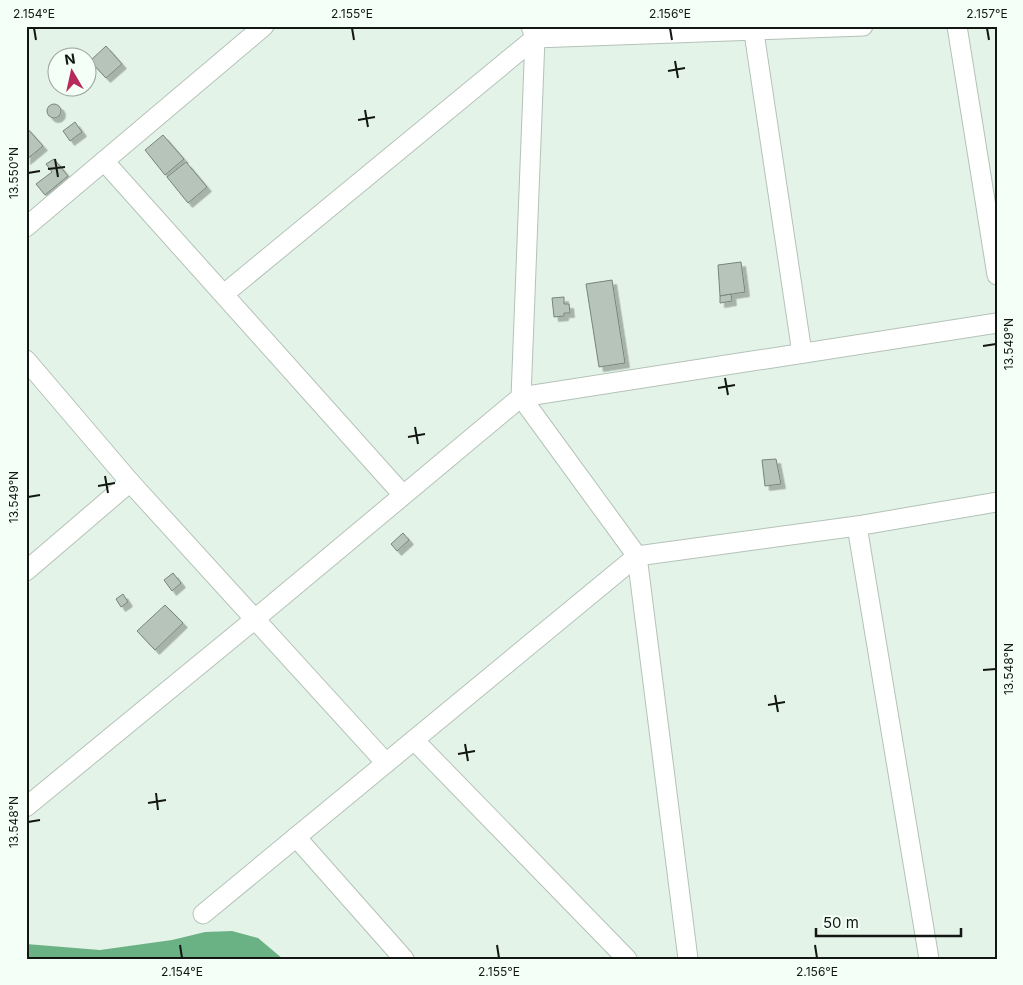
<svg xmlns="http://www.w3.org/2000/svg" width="1023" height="985" viewBox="0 0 1023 985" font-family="Inter,sans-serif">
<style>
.water{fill:#6ab284}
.building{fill:#b6c4ba;stroke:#77847b;filter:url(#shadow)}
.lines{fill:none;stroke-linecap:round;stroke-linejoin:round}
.minor-casing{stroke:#b4c2b8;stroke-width:21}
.minor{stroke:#fff;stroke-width:19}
.ticks{fill:none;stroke:#121714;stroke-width:2}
.neatline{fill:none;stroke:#121714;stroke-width:2}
.ticks-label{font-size:12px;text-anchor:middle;fill:#121714}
</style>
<defs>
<filter id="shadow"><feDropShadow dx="4.5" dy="4.5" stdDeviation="0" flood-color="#0004"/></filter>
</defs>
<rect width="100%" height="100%" fill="#e4f3e8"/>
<!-- water -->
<path class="water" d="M232,931L258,938L283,959H26V944L100,950L172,940L205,932Z"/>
<!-- building -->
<g class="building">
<path d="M106,46L122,64L106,78L90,61Z"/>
<circle cx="54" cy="111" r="7"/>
<path d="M75,122L82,132L70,141L63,131Z"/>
<path d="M26,127L43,146L26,160Z"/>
<path d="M163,135L184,159L165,175L145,150Z"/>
<path d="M54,159L68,176L45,195L36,184L52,172L46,164Z"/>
<path d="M186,162L207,187L188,203L167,177Z"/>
<path d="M741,262L745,292L720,296L718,265Z"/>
<path d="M612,280L625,363L599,367L586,284Z"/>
<path d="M731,294L732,301L720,303V296Z"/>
<path d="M564,297V304H569L570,313H564V316L554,317L552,298Z"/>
<path d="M776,459L781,484L765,486L762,460Z"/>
<path d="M403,533L409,540L397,551L391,544Z"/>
<path d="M173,573L181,583L172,591L164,580Z"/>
<path d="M123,594L128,602L121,607L116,599Z"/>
<path d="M165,605L183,623L155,650L137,631Z"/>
</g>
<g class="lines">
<defs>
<g id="minor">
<path d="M753,26L802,353"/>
<path d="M957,26L997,275"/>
<path d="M104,161L403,495"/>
<path d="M26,227L264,26"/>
<path d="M224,294L535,38L863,26"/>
<path d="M26,360L130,482L386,763"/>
<path d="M857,526L929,959"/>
<path d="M26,571L130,482"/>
<path d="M414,740L627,959"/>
<path d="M26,807L255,619L521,397L535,38L531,26"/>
<path d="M296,837L404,959"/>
<path d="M203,914L637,556L857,526L997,502"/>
<path d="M688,959L637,556L521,397L997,323"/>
</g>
</defs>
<!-- minor casing -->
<use href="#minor" class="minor-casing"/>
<!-- minor -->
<use href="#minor" class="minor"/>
</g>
<!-- ticks -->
<path class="ticks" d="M34,28L36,40M352,28L354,40M670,28L672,40M987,28L989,40M675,61L678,78M668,71L685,68M365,110L368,127M358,120L375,117M55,159L58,177M48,169L65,167M28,173L40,171M983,346L996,344M725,378L728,395M718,388L735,385M415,427L418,444M408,437L425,434M105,476L108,493M98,486L115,483M28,497L40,495M983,670L996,669M775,695L778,712M768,705L785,702M465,744L468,761M458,754L475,751M156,793L158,810M148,803L166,800M28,822L40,820M180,945L182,958M497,945L499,958M815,945L817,958"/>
<!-- border -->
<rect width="1023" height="985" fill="none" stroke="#f3fff7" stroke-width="55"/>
<!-- north arrow -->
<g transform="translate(72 72) rotate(351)"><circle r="24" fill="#f3fff7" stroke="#99a29c"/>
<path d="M0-4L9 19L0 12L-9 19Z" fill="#b82a5c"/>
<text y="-8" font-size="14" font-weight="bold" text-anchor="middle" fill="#121714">N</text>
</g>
<!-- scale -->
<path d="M816 928v8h145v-8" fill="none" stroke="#121714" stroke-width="2.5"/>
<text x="823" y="928" font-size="15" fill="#121714" stroke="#f3fff7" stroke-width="4" paint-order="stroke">50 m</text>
<rect x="28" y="28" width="968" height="930" class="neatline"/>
<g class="ticks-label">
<text x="34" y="18">2.154°E</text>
<text x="352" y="18">2.155°E</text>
<text x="670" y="18">2.156°E</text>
<text x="987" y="18">2.157°E</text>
<text transform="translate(14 173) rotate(-90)" y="4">13.550°N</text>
<text transform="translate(1009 344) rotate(-90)" y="4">13.549°N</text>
<text transform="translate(14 497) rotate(-90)" y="4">13.549°N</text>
<text transform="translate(1009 669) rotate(-90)" y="4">13.548°N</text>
<text transform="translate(14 822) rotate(-90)" y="4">13.548°N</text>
<text x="182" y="976">2.154°E</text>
<text x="499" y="976">2.155°E</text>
<text x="817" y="976">2.156°E</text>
</g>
</svg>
